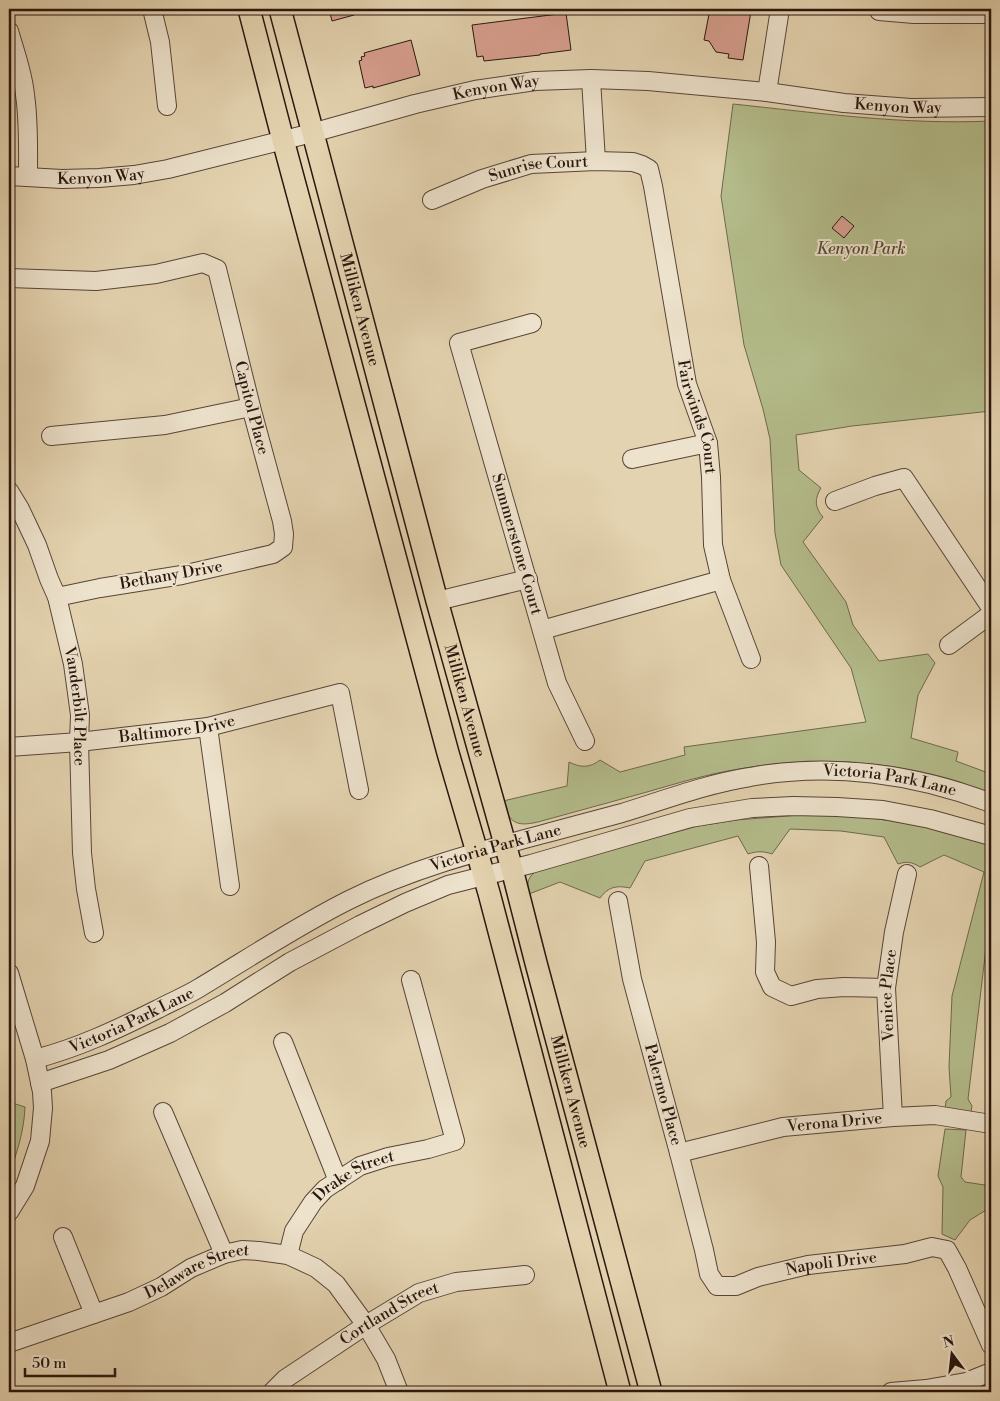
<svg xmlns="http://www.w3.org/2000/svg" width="1000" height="1401" viewBox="0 0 1000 1401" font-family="'Libre Bodoni',serif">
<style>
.green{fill:#b4bc8b;stroke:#6e694d}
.building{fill:#d8a090;stroke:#29160f}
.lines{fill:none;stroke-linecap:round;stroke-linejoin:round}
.minor-casing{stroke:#584537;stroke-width:20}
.major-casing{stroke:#29160f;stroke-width:24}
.minor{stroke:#ede2cc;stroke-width:18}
.major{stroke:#e4d3b0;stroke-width:21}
.labels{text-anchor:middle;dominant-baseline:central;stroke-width:4;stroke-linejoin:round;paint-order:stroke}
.street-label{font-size:16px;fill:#29160f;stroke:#ede2cc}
.park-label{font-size:16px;font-style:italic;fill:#534834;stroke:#ede2cc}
</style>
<rect width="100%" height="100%" fill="#e4d3b0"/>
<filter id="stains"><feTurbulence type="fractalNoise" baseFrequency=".004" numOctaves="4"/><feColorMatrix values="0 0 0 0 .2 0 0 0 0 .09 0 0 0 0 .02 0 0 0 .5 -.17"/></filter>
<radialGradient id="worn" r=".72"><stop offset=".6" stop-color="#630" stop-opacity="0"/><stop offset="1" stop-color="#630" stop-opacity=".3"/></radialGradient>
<!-- green -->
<g class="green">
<path d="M733,104C819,113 904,125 991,121V411L852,426L796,435L799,470L821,488C814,499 815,508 823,517L803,542L846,602L853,625L879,661L928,654L935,663L918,695L911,738L958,752L956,761L991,774V795C981,791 970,786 960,782C889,760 811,756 739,769C708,774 678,783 647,792C611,802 574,812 538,822C516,827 509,823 503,801L567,786L569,762C581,768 590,768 600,760L620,772L685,755L684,747L866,722L851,668L781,565L775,533L770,439L763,409L744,345L721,196Z"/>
<path d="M813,814C876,816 931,825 991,846V906L968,1099L972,1106L971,1112L945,1109L946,1101L951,1097L949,1067L952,996L984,872L944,855L920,867C912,862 907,861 898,864L884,837L841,831L790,829L772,854C763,851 757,851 748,854L738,836L645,861L630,888C616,885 608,887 600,898L560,882L529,894C526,883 528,876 538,870L698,826L736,820Z"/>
<path d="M9,1102L25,1107C24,1132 17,1152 9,1175Z"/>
<path d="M945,1129L966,1130L961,1177L965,1182L991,1186V1207L970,1220L955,1240L942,1234L943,1187L938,1176Z"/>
</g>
<!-- building -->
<g class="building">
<path d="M329,9H352L354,15L332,21Z"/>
<path d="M710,9H740L751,11L743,60L728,58L729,54L716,52L709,41L704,40Z"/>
<path d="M566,13L571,50L540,54V55L484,61L483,56L477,57L472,25Z"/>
<path d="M411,40L420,75L373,88V86L365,88L359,61L362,60L361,57L365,56L364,53Z"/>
<path d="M842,216L854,226L844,238L832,228Z"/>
</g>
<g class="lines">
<defs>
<g id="minor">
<path d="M152,9L160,42L167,106"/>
<path d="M879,11L914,14H991"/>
<path d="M9,31C15,52 23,73 25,95C29,122 28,149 28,177"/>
<path d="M591,79L596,161"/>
<path d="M767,92L780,9"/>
<path id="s1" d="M9,176L62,179L99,178L134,175L168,169L312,133L415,104L475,90L535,81L591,79L648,81L767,92L844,103L911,108L991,107"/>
<path id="s2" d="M432,200L482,179L531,164L596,161L633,162L642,165L649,169L653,186L687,384L708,443L711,477L713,545L721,580L751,659"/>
<path id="s3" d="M9,278L96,281L156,274L203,263L217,269L251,407L282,521L284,534L283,547L273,554L182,575L100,588L57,597"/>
<path id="s4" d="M532,323L459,343L557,683L585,741"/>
<path d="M51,436L165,425L251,407"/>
<path d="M632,459L708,443"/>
<path id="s5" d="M9,491L20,509L37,545L49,579L57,597L73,664L80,715L79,742L82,853L86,889L94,933"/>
<path d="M835,501L875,486L904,478L991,608"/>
<path d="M437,601L528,579"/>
<path d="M542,630L721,580"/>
<path d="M949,645L991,614"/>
<path d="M208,727L230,886"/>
<path id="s6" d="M9,747L79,742L208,727L340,693L359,790"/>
<path d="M759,866L766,942L765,972L772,987L791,996L817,989L844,987L886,988"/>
<path id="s7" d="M618,901L632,979L679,1153L704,1250L709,1274L717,1286H736L758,1277L808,1265L905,1254L932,1247L947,1250L957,1268L991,1345"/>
<path d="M9,973L35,1059L42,1092L43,1108L40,1141L25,1186L9,1212"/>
<path d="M283,1042L338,1181"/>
<path id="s8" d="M35,1059C78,1048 118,1029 158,1009C171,1002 186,996 199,988C249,958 297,926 349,900C421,864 500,846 577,825C592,821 607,817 622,813C664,800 706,784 750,777C831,762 915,774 991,803"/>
<path d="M40,1083L109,1060L170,1033L225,1003L290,962L360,925L405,903L448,885L531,864L690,818L752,808L793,806L837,807L883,810L930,819L991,836"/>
<path d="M163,1112L224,1254"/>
<path id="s9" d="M893,1117L886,988L894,932L907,874"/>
<path id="s10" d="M679,1153L783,1127L893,1117L935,1115L991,1124"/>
<path d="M63,1237L94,1314"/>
<path id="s11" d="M288,1255L294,1231L313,1202L325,1189L360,1166L388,1157L428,1149L455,1141L411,980"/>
<path id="s12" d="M9,1343L129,1302L161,1287L191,1268L224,1254L242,1250L259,1251L288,1255L316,1268L336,1284L366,1325L386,1359L399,1392"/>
<path id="s13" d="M272,1392L285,1379L366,1325L419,1293L456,1282L525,1275"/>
<path d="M891,1392L926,1389L966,1382L991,1372"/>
</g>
<g id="major">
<path d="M249,9L283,140L448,753L489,893L620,1392"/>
<path id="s14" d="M280,9L437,601L512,869L536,963L651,1392"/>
</g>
</defs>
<!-- minor casing -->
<use href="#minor" class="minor-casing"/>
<!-- major casing -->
<use href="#major" class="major-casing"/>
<!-- minor -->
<use href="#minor" class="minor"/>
<!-- major -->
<use href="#major" class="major"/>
</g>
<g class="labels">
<!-- street labels -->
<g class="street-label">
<text stroke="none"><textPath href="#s1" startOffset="498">Kenyon Way</textPath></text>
<text stroke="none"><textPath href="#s1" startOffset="902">Kenyon Way</textPath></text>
<text stroke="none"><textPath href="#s2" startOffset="112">Sunrise Court</textPath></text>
<text stroke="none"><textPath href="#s1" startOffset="92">Kenyon Way</textPath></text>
<text stroke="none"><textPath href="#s14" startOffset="311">Milliken Avenue</textPath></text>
<text stroke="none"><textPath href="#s3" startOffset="354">Capitol Place</textPath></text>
<text stroke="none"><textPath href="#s2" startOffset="478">Fairwinds Court</textPath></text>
<text stroke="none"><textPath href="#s4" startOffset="285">Summerstone Court</textPath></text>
<text transform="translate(171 575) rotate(-10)">Bethany Drive</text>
<text stroke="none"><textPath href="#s14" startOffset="716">Milliken Avenue</textPath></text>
<text stroke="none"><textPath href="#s5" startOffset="228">Vanderbilt Place</textPath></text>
<text stroke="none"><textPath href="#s6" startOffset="169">Baltimore Drive</textPath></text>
<text stroke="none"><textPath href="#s8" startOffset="914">Victoria Park Lane</textPath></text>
<text stroke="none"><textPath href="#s8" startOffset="509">Victoria Park Lane</textPath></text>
<text stroke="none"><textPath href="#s9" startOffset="122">Venice Place</textPath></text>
<text stroke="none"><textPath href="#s8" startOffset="104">Victoria Park Lane</textPath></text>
<text stroke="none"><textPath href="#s14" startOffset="1121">Milliken Avenue</textPath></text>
<text stroke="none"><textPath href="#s7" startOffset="199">Palermo Place</textPath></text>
<text stroke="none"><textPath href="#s10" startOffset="159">Verona Drive</textPath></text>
<text stroke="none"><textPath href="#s11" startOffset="109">Drake Street</textPath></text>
<text stroke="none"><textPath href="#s7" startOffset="516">Napoli Drive</textPath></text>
<text stroke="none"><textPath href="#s12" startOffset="202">Delaware Street</textPath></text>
<text stroke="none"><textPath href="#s13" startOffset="142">Cortland Street</textPath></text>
</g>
<!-- park labels -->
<g class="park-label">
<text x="861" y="249">Kenyon Park</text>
</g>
</g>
<!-- margin -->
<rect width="1000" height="1401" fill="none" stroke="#e4d3b0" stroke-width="30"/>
<rect x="10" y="10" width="980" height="1381" fill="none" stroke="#29160f" stroke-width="2.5"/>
<rect x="15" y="15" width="970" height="1371" fill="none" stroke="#29160f"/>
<!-- north arrow -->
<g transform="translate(952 1354) rotate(345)" stroke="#ede2cc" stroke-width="4" paint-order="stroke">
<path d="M0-4L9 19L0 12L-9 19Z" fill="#29160f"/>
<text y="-8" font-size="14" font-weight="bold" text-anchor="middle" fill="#29160f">N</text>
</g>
<!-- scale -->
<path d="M25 1368v8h90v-8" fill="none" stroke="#29160f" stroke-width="2.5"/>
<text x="32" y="1368" font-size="15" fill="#29160f" stroke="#ede2cc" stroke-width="4" paint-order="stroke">50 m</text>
<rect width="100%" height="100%" filter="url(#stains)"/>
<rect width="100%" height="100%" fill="url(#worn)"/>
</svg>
